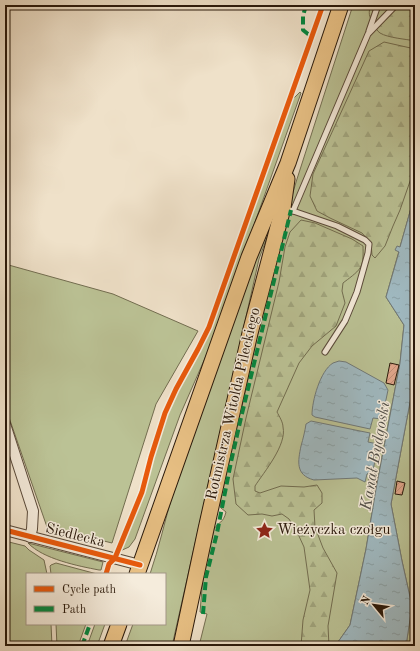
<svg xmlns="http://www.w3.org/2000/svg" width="420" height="651" viewBox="0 0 420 651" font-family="'Old Standard TT',serif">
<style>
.grass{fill:#bbc295;stroke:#726d50}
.forest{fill:url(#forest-firs);stroke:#726d50}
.water{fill:url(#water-ripples);stroke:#707978}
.building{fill:url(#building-hatch);stroke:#29180a}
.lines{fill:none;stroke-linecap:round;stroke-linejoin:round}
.service-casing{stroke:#5a4a3a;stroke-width:7}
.minor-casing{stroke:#5a4a3a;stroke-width:12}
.primary-casing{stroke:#29180a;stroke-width:17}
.service{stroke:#f5ecdc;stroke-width:5}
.minor{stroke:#f5ecdc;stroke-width:10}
.primary{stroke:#e8c084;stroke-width:15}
.quiet{stroke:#00873e;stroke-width:4;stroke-dasharray:8 4;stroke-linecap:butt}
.cycleway-casing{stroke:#f5ecdc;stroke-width:8}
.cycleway{stroke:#e8590c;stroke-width:5}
.labels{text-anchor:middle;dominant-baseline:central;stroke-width:3;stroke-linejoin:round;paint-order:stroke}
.street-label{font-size:15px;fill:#29180a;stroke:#f5ecdc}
.poi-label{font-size:15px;fill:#29180a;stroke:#f5ecdc;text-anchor:start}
.water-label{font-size:16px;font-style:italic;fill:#53514a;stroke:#f5ecdc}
</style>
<defs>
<pattern id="forest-firs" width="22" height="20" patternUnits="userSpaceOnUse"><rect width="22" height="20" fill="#bbc295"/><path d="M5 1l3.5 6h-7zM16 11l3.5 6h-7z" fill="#a1a67f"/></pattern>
<pattern id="water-ripples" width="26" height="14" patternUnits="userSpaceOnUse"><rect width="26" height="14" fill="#a0bac2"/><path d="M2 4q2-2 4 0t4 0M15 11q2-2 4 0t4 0" fill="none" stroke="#8a9fa5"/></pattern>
<pattern id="building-hatch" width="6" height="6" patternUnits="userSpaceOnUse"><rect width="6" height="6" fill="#e3a88d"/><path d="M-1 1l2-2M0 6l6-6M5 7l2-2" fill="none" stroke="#c39078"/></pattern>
</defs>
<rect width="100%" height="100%" fill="#efe1c9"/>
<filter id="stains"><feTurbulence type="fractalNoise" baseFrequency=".005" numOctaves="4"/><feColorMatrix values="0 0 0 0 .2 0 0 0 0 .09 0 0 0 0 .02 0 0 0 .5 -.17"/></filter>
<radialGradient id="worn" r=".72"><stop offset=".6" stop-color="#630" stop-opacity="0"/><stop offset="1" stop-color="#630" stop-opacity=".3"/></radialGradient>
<!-- grass -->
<g class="grass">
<path d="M353,5H415V194L400,247L396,250L399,251L386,297L404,325L400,363L376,489L366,549L350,625L338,642L337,646H199L207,614L200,612L203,577L214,529C219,521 223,524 226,512L221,508L220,500L228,460L243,402L276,249L297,179Z"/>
<path d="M300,92L301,93L213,340L180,415L135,539L129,547L120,551L142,499L151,463L168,411L172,401L204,344L211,328L292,100Z"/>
<path d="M271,215L275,216L259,259L172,646H125L133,624H165V574H150C159,548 165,520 173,493Z"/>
<path d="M5,264L113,294L198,331L156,404L112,543L47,527L5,406Z"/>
<path d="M415,385V646H406L412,606L402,561L391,504L413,386Z"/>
<path d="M5,541L25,546L29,550L44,560L47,574H27V624H51L52,646H5Z"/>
<path d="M28,543L103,562L101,570H99C78,566 43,559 28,543Z"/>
<path d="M56,563L97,574H51L50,566L51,565Z"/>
<path d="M56,624H86L78,646H57Z"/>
<path d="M95,624H105L97,646H87Z"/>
</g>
<!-- forest -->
<g class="forest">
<path d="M371,5H415V41C406,39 388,38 380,33C377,31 375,27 373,23C369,17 368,12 371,5Z"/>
<path d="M384,42L415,49V167L400,210L393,226L385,246L375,258L372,255L371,243L362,233L330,218L317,211L310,196L313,174L369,51Z"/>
<path d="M301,220L315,223L352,239L363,246C363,252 364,262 360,268C357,273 348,279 343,283L342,291L345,303L336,326L312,346L299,363L277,412C279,416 283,422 283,427C287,445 264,472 255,486V491L260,493L281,486L304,487L317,485L322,493V503L314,510L315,527L323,548L337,573L328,626L329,646H301L303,620L310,590L304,547L298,534L289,519L282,514L272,516L262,514L248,515L236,504L233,479L246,418L279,282L285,247L290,232Z"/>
</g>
<!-- water -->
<g class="water">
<path d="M415,194V385L413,386L391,504L402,561L412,606L406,646H337L338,642L350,625L366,549L376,489L400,363L404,325L386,297L399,252L395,250L397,246L400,247Z"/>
<path d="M339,361L346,362L384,383L388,390L382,419L373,418L370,429L315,417L312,415C312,401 320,371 333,363C335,362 337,362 339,361Z"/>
<path d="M311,421L370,433L368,442L378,444L373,471L367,474L365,482L357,478L314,480C295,475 298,461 301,446C303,439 305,431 306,424Z"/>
</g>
<!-- building -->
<g class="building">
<path d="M390,363L399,365L394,385L386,383Z"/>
<path d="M370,476L377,477L375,490L367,488Z"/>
<path d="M397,481L405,483L402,495L395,494Z"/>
</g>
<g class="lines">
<defs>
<g id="service">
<path d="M369,31L378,5"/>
<path d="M284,208L293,211L368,34L396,5"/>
<path d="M293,211L337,226L365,240L369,244L368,253L357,292L345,321L325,352"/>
</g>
<g id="minor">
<path d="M5,424L33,511L32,529L30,537"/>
<path d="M5,530L140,565"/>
</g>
<g id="primary">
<path d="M137,574L249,257L288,163L341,5"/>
<path d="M111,646L119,624"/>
<path d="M181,646L206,529L250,333L283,208L287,179"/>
</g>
</defs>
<!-- service casing -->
<use href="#service" class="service-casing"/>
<!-- minor casing -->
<use href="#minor" class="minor-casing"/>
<!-- primary casing -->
<use href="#primary" class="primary-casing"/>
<!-- service -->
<use href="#service" class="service"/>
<!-- minor -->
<use href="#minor" class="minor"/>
<!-- primary -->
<use href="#primary" class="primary"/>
<!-- quiet -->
<g class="quiet">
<path d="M291,5L305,8"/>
<path d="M306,5L303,16V30L308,34L313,36"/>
<path d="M203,614L206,577L217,533L231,462L240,422L291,210"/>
<path d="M82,646L90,624"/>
</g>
<defs>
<g id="cycleway">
<path d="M5,530L140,565"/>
<path d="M106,574L109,564L115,558L142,492L151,457L165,413L176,389L198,349L209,327L323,5"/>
</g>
</defs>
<!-- cycleway casing -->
<use href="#cycleway" class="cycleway-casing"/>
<!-- cycleway -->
<use href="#cycleway" class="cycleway"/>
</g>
<!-- icons -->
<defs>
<symbol id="sight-bare" viewBox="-9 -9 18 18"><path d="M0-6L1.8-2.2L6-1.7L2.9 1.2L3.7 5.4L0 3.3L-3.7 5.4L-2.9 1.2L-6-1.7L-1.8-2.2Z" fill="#8f2418" stroke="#f5ecdc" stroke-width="2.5" paint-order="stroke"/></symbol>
</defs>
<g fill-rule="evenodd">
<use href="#sight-bare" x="252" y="518" width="25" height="25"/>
</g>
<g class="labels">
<!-- street labels -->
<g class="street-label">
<text transform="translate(234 404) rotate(-77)">Rotmistrza Witolda Pileckiego</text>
<text transform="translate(75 536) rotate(14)">Siedlecka</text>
</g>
<!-- poi labels -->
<g class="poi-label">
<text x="277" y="530">Wieżyczka czołgu</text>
</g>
<!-- water labels -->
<g class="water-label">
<text transform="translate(376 456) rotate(-80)">Kanał Bydgoski</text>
</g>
</g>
<!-- margin -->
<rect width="420" height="651" fill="none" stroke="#efe1c9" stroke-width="20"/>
<rect x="6" y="6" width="408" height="639" fill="none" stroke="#29180a" stroke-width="2"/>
<rect x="10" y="10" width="400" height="631" fill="none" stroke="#29180a"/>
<!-- legend -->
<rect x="26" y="573" width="140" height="52" fill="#f5ecdc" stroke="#a39788"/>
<rect x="34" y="586" width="20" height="6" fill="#e8590c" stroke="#a39788"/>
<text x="62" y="593" font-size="12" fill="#29180a">Cycle path</text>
<rect x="34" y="606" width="20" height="6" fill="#00873e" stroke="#a39788"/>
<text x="62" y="613" font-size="12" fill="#29180a">Path</text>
<!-- north arrow -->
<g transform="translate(374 605) rotate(299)" stroke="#f5ecdc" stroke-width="3" paint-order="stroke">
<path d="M0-3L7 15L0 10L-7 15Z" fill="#29180a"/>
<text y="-6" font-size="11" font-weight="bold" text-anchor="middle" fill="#29180a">N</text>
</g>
<rect width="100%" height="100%" filter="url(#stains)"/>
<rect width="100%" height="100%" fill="url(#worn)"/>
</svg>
